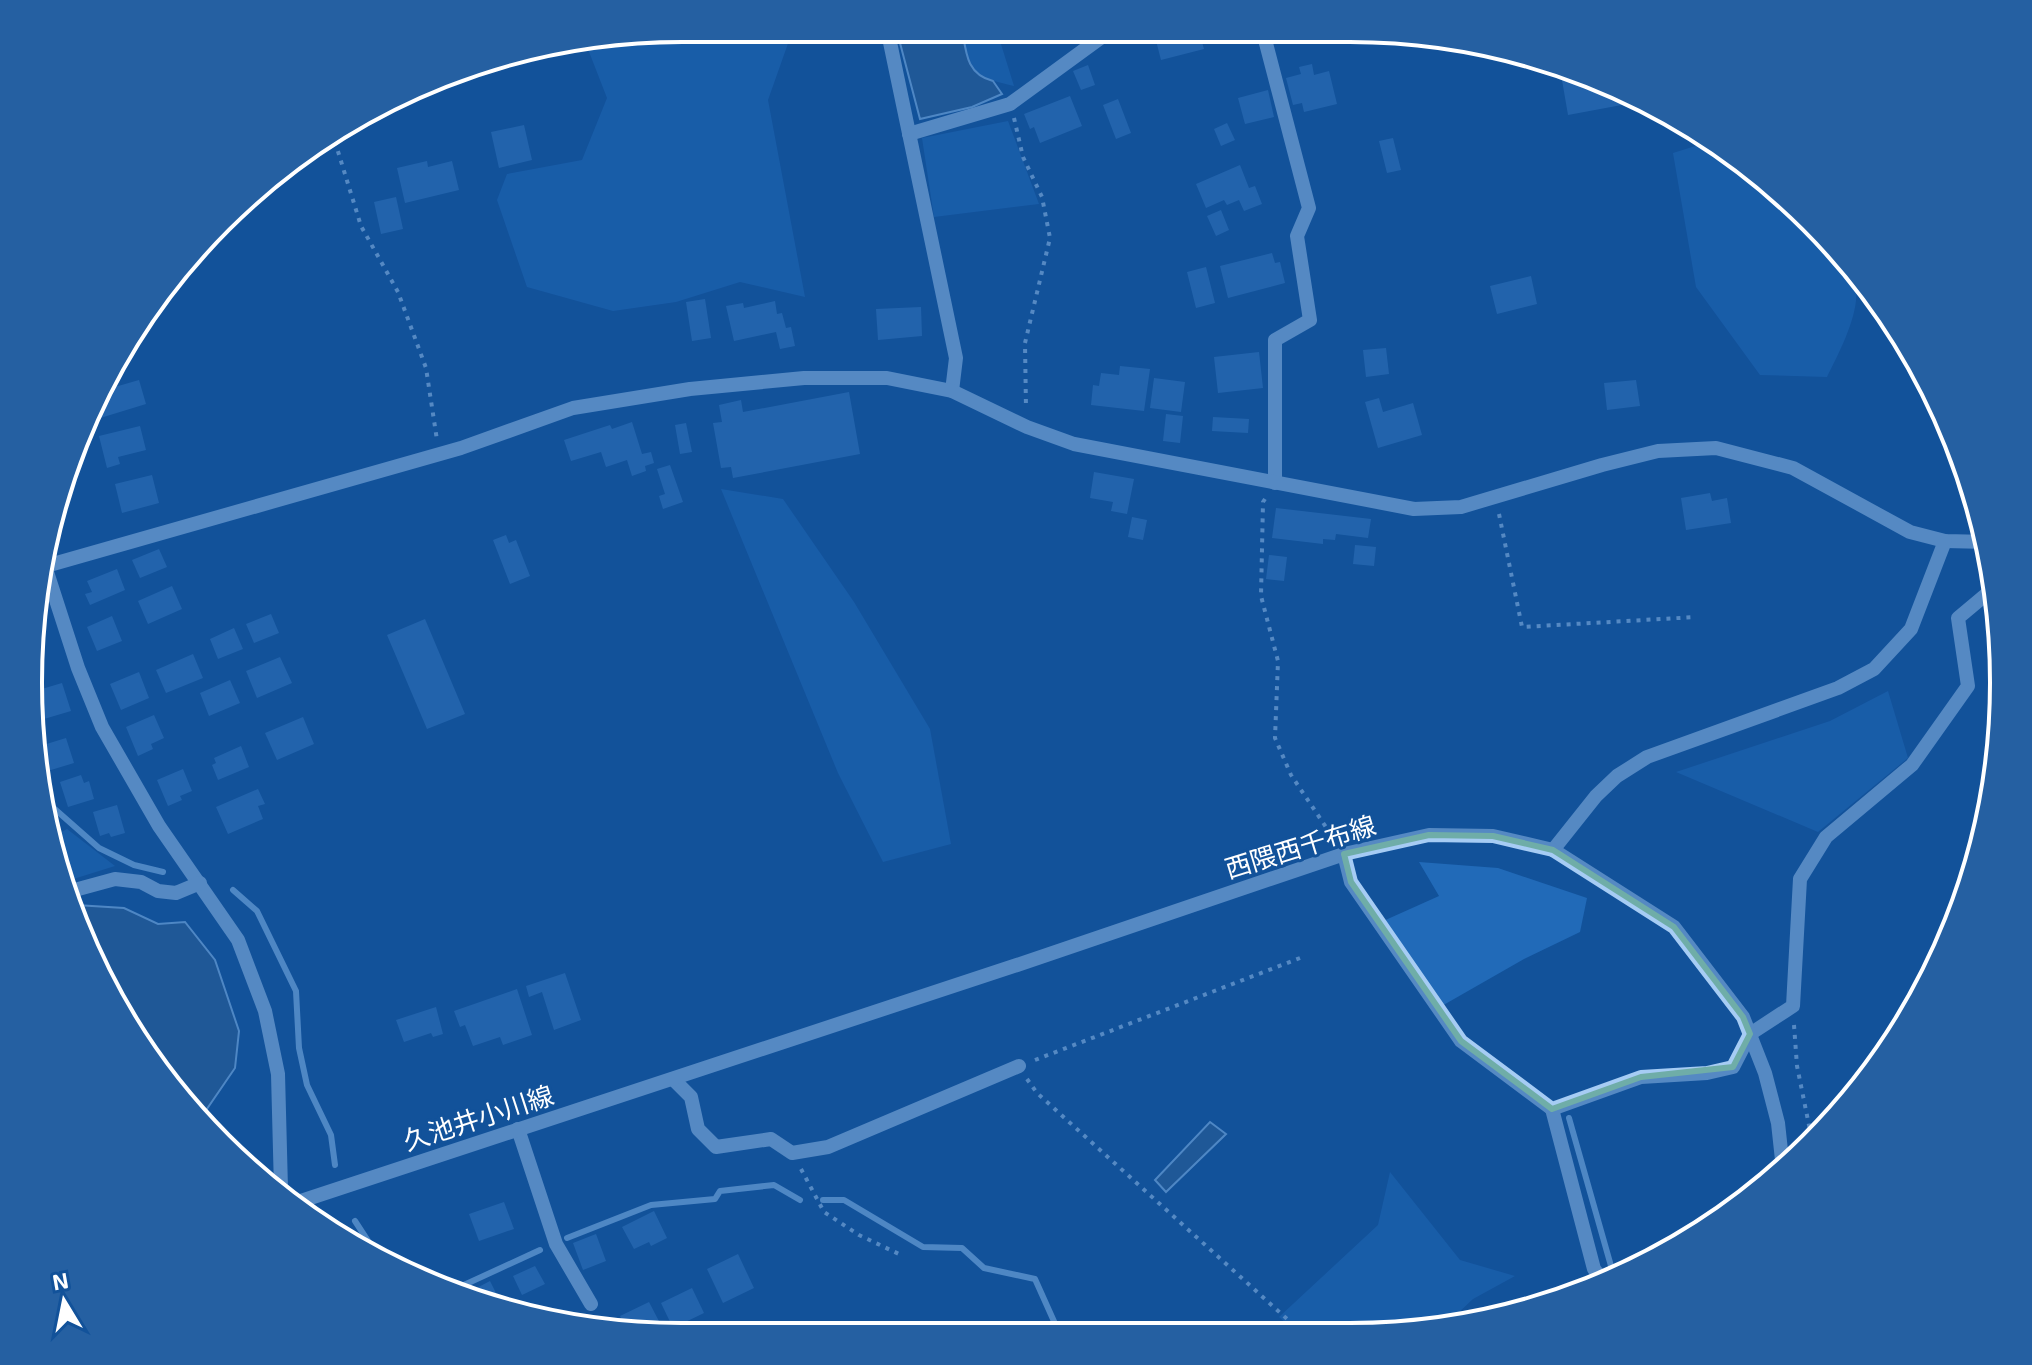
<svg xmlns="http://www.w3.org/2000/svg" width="2032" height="1365" viewBox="0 0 2032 1365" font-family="'Exo 2','Noto Sans JP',sans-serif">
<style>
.green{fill:#216ab8}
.water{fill:#305f93;stroke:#97c7f7;stroke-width:2}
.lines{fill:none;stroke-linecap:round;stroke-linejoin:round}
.stream{stroke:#97c7f7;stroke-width:6}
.building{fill:#3679c0}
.path{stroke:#a6ccf4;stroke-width:4;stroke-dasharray:4 6;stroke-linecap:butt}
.minor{stroke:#a6ccf4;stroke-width:14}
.marked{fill:none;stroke:#6fada8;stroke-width:6;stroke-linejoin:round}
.labels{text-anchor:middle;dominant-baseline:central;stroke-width:6;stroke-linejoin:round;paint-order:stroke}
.street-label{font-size:26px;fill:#fff;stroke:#12529a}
.rim{fill:none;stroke:#fff;stroke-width:4}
</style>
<rect width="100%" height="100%" fill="#12529a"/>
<!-- green -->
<g class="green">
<path d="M683,28H786L791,35L768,100L805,297L740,282L676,302L613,311L527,287L497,200L507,174L582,160L607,98L586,44Z"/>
<path d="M962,28H996L1014,86C968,75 969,73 962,28Z"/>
<path d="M1008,121L1039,204L934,217L922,138Z"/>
<path d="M1705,143C1749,174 1850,233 1856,290C1859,315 1838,355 1827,377L1760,375L1696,287L1673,153Z"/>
<path d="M721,489L783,499L854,602L930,729L951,844L883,862L838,773Z"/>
<path d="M1888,691L1908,758L1818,832L1676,772L1830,721Z"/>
<path d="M67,829L115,866L67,881L51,838Z"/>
<path d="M1419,862L1498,868L1587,898L1580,932L1524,959L1440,1007L1381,922L1439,896Z"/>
<path d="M1390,1172L1460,1260L1515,1276L1473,1299L1442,1328L1350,1337H1302L1279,1317L1378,1225Z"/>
</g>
<!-- water -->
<g class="water">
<path d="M904,28H962C966,52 966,74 993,81L1002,94L972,107L920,119L900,43Z"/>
<path d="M76,905L124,908L158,924L185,922L215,960L239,1031L235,1068L200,1119L115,1009Z"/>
<path d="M1210,1122L1226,1134L1166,1192L1155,1180Z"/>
</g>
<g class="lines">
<!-- stream -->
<g class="stream">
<path d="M40,796L99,848L134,865L163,872"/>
<path d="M233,890L257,911L296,991L299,1048L307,1085L331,1135L335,1165"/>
<path d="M1569,1118L1611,1266L1620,1277"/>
<path d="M823,1200H844L923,1247L962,1248L984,1268L1035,1279L1061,1337"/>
<path d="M355,1221L381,1261"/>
<path d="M567,1238L651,1205L715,1199L720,1191L774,1185L800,1200"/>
<path d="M453,1290L540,1250"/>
</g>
</g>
<!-- building -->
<g class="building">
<path d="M1158,28H1198L1204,49L1161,60L1153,29Z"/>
<path d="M1312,64L1314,75L1329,71L1337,104L1304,112L1302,103L1293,105L1286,78L1301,74L1299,67Z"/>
<path d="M1088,65L1095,85L1081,90L1073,71Z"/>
<path d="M1582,76L1624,91L1627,104L1568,115L1562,80Z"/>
<path d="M1268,90L1274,117L1245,124L1238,98Z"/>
<path d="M1070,96L1082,126L1040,143L1034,127L1030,129L1024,114Z"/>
<path d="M1118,99L1131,133L1116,139L1103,105Z"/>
<path d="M1227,123L1235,140L1221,146L1214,129Z"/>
<path d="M524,125L532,160L499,168L491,132Z"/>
<path d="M1393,138L1401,170L1387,173L1379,141Z"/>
<path d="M427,161L428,167L452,161L459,190L405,203L397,168Z"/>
<path d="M1240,165L1249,188L1255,186L1262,204L1244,211L1239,200L1227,205L1224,200L1206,208L1196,184Z"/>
<path d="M396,197L403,229L381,234L374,202Z"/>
<path d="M1221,210L1229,230L1216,236L1207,216Z"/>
<path d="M1272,253L1275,263L1280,262L1285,283L1228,298L1220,266Z"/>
<path d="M1206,267L1215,303L1196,308L1187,272Z"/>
<path d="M1531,276L1537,304L1497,314L1490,286Z"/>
<path d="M705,299L711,338L692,341L686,302Z"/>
<path d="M775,301L777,314L782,313L786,328L791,327L795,346L780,349L776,332L734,341L726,306L743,303L744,308Z"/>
<path d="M921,307L922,336L878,340L876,309Z"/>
<path d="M1386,348L1389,374L1366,377L1363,350Z"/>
<path d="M1259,352L1263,388L1218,393L1214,357Z"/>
<path d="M1120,366L1150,369L1144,411L1091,405L1093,385L1099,386L1101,373L1119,375Z"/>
<path d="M1154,378L1185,382L1181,412L1150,408Z"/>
<path d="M139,380L146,404L97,419L93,406L101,391Z"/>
<path d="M1636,380L1640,406L1607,410L1604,383Z"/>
<path d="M849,392L860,454L733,478L731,467L721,468L713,423L722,422L719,405L741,400L743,412Z"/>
<path d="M1379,398L1383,412L1413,403L1422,435L1378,448L1365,402Z"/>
<path d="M1166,414L1183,416L1180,443L1163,441Z"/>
<path d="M1213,417L1249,419L1248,433L1212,431Z"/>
<path d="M632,422L642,454L651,452L654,463L645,466L646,471L632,476L627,460L606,467L601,452L571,461L564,440L610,425L612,429Z"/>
<path d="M686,423L692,452L680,454L675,425Z"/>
<path d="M140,426L146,450L118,457L120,464L107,468L99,436Z"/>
<path d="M670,465L683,502L663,509L659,496L665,494L657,469Z"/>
<path d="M1094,472L1134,479L1127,514L1111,511L1113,502L1090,498Z"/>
<path d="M152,475L159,503L122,513L115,484Z"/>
<path d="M1710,493L1712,501L1727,498L1731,523L1686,530L1681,498Z"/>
<path d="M1276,508L1371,519L1368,538L1336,534L1335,540L1323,539V544L1272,538Z"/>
<path d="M1132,517L1147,520L1143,540L1128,537Z"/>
<path d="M506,535L509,543L516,540L530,576L510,584L493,540Z"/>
<path d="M1355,545L1376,547L1374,566L1353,564Z"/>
<path d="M159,549L167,567L140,578L132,560Z"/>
<path d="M1269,555L1287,557L1284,581L1266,579Z"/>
<path d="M117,569L125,590L90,605L85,594L92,592L87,581Z"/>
<path d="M172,586L182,609L148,624L138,601Z"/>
<path d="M271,614L279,633L254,643L246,624Z"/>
<path d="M112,616L122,641L97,651L87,627Z"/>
<path d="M425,619L465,714L427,729L387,635Z"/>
<path d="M234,628L243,649L218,659L210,639Z"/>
<path d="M193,654L203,678L166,693L156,670Z"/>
<path d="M280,657L292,683L257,698L246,671Z"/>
<path d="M139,672L149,698L121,710L110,684Z"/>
<path d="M230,680L240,703L209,716L200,693Z"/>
<path d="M62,683L71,711L44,719L35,691Z"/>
<path d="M154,715L164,738L151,744L153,749L138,756L126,727Z"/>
<path d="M303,717L314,744L277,760L265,733Z"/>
<path d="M66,738L74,763L41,773L37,751L41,749L40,746Z"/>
<path d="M241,746L249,767L218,780L212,765L216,763L214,758Z"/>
<path d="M183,769L192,791L180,796L182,800L168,806L157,780Z"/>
<path d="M81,775L84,783L89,781L94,799L68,807L60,782Z"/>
<path d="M258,789L265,804L258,806L263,819L228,834L216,807Z"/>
<path d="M117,805L125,833L111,837L109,833L100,836L93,812Z"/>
<path d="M565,973L581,1020L554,1030L542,992L529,997L526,986Z"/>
<path d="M517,989L532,1035L503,1045L500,1037L473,1046L465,1025L460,1027L454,1011Z"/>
<path d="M436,1007L443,1034L433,1037L431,1033L404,1042L396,1020Z"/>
<path d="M504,1202L514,1229L479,1241L469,1214Z"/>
<path d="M654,1211L667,1238L651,1246L649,1242L634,1249L622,1227Z"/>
<path d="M596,1234L606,1261L583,1270L573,1243Z"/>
<path d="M738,1254L754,1288L723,1303L707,1269Z"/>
<path d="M535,1266L545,1284L522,1295L513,1276Z"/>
<path d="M490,1281L500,1301L494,1304L465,1294Z"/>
<path d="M692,1288L704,1313L673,1328L661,1303Z"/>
<path d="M1544,1294L1551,1302L1526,1310Z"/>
<path d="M649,1302L662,1327L649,1334L646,1329L639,1333L628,1332L620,1316Z"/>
</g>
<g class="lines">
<!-- path -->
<g class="path">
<path d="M1014,118L1023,157L1042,197L1050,238L1025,343L1026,409"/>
<path d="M332,132L361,226L398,292L426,368L437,440"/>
<path d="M1265,499L1263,502L1261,596L1278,661L1275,738L1291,775L1334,839"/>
<path d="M1499,514L1522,627L1696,617"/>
<path d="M1794,1025L1797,1066L1813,1145"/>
<path d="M1035,1060L1300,958"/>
<path d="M1027,1079L1037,1093L1307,1337"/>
<path d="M801,1169L824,1212L859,1235L901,1255"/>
</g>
<!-- minor -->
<g class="minor">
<path d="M887,28L956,358L952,391"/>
<path d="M1262,28L1309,208L1297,236L1310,320L1275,340V483"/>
<path d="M909,134L1010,104L1114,28"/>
<path d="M46,566L461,448L573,408L690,389L804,378H887L952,391L1027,427L1074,444L1414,509L1461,507L1602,465L1658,451L1716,448L1793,468L1910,532L1945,541L1988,542"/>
<path d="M46,569L78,668L102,727L159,826L238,940L265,1011L278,1074L281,1189"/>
<path d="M1553,850L1596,796L1617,776L1647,757L1838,688L1874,669L1911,629L1945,541"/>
<path d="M1344,854L1351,882L1461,1041L1552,1109L1641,1077L1707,1073L1733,1067L1750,1034L1793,1006L1800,879L1826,837L1912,765L1968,686L1958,618L1995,587"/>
<path d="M71,891L115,879L141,882L158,891L176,893L200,883"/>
<path d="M673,1079L691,1097L698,1129L716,1147L771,1139L792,1153L828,1147L1019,1066"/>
<path d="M1552,1109L1594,1269L1606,1284"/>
<path d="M518,1129L556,1244L591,1304"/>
<path d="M298,1202L1017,965L1344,854L1429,835L1493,836L1553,850L1674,927L1743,1017L1765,1073L1778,1123L1783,1169"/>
</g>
</g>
<!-- marked area -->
<path d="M0 0H2032V1365H0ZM1429,835L1493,836L1553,850L1674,927L1743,1017L1750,1034L1733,1067L1641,1077L1552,1109L1461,1041L1351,882L1344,854Z" fill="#12529a" fill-opacity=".55" fill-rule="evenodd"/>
<path class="marked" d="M1429,835L1493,836L1553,850L1674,927L1743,1017L1750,1034L1733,1067L1641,1077L1552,1109L1461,1041L1351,882L1344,854Z"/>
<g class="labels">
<!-- street labels -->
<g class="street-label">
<text transform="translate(1300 846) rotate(-17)">西隈西千布線</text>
<text transform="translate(478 1117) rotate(-18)">久池井小川線</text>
</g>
</g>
<!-- crop -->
<path d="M0 0H2032V1365H0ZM682 42H1350A640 640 0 0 1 1990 682V683A640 640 0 0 1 1350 1323H682A640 640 0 0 1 42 683V682A640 640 0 0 1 682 42Z" fill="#2560a2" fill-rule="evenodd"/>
<path class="rim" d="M682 42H1350A640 640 0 0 1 1990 682V683A640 640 0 0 1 1350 1323H682A640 640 0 0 1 42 683V682A640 640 0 0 1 682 42Z"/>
<!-- north arrow -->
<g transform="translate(64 1301) rotate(350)" stroke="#12529a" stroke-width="6" paint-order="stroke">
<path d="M0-6L14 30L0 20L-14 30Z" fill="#ffffff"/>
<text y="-12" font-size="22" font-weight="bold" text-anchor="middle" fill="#ffffff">N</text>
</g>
</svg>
